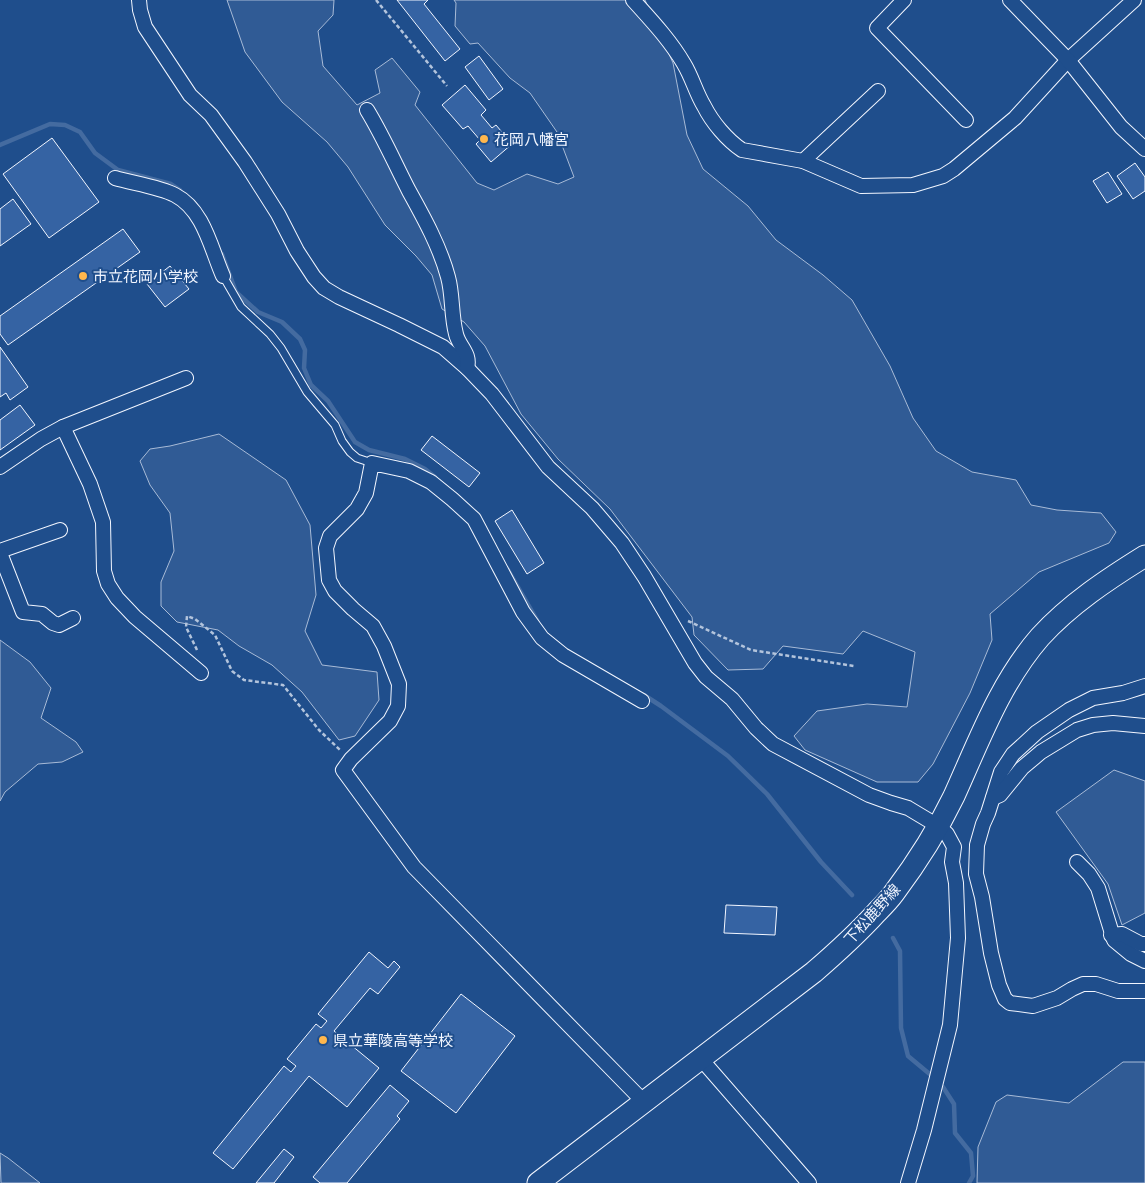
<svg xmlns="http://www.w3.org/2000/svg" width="1145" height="1183" viewBox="0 0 1145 1183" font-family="Ubuntu,'Noto Sans JP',sans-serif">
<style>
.green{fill:#305b95;stroke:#a8bbd7}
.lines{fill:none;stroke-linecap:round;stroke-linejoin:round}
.stream{stroke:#446ba0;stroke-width:4.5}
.building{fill:#3563a3;stroke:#f2f6ff}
.service-casing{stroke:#f2f6ff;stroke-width:9}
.minor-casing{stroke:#f2f6ff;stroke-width:16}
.primary-casing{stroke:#f2f6ff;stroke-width:23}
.path{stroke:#b3c4dc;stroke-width:2.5;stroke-dasharray:4 2.5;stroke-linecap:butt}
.service{stroke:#1f4e8c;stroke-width:7}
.minor{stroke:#1f4e8c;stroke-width:14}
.primary{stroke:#1f4e8c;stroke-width:21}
.poi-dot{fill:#ffb74d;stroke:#1f4e8c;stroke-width:2}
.labels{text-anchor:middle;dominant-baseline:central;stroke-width:4;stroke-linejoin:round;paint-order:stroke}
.poi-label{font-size:15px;fill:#f2f6ff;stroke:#1f4e8c;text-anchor:start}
.street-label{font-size:15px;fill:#f2f6ff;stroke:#1f4e8c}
</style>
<rect width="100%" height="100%" fill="#1f4e8c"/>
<!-- green -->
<g class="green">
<path d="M227,0H334L333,15L318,31L323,66L357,105L380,93L375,70L392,58L420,92L415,105L477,183L494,190L527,174L558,184L574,177L557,132L530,93L510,78L478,43L470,44L455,26L456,3L454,0H645L673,63L687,135L703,169L748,206L776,240L823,275L852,300L890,366L913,418L936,451L972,472L1016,480L1031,505L1057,510L1101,513L1116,532L1109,543L1039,572L990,614L992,640L970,693L933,764L918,782H877L805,750L794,736L817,711L867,704L907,707L915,652L863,631L843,654L783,646L763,669L728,670L694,635L692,617L610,509L558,459L521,414L485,346L464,322L442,309L432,275L416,256L385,225L348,167L327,142L282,102L245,52Z"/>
<path d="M219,434L286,480L310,525L316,595L305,631L322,665L377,672L379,700L355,736L339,740L302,692L272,665L239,646L218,630L177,622L161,606V582L174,551L170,513L150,485L140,461L150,449L170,446Z"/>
<path d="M0,640L30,662L51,688L41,718L76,742L83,752L62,762L38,764L5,792L0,801Z"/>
<path d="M1114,770L1145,781V913L1122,925L1108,884L1056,812Z"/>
<path d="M1123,1062H1145V1183H977L978,1147L996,1102L1007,1095L1069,1103Z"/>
<path d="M0,1153L8,1158L40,1183H1Z"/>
</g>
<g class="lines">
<!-- stream -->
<g class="stream">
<path d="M0,145L50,124L65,125L80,132L95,153L118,170L171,184L180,190"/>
<path d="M222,254L236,292L258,312L282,322L300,339L305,350L304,368L311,385L328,401L355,442L369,450L405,459L425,469L435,477"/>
<path d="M507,568L537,620"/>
<path d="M644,695L661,706L728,756L767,794L821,862L852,895"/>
<path d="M893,938L900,951L901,1028L908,1056L932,1076"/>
<path d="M943,1087L954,1104L955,1133L971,1153L973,1176L969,1183"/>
</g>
</g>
<!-- building -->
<g class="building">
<path d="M397,0H428L424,4L460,49L445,61Z"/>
<path d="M479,56L503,89L489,100L465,67Z"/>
<path d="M465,85L486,110L481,115L492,128L496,125L512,144L491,162L476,144L480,140L468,126L463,129L442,105Z"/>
<path d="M52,138L99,202L49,238L3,174Z"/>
<path d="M1135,163L1145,177V191L1133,199L1117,176Z"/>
<path d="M1108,172L1122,194L1107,203L1093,181Z"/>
<path d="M13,199L31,224L0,246V209Z"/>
<path d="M123,229L140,252L8,345L0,334V316Z"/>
<path d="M170,266L189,289L165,307L147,284Z"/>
<path d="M0,347L28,387L10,400L6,393L0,397Z"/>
<path d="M20,405L35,425L0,450V420Z"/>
<path d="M432,436L480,473L469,487L421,450Z"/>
<path d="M512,510L544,563L527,574L495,521Z"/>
<path d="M726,905L777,907L775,935L724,933Z"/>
<path d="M369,952L388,968L394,961L400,967L378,994L370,988L334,1031L379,1068L347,1107L309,1076L233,1169L213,1153L284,1066L291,1072L296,1066L287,1059L316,1024L321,1028L327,1021L318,1014Z"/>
<path d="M461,994L515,1036L456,1113L401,1071Z"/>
<path d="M390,1085L409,1101L397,1116L400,1119L347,1183H320L313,1177Z"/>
<path d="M284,1149L294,1157L274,1183H256Z"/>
</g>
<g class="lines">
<defs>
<path id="service" d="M223,276L241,307L270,334L281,348L307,392L335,425L342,441L350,452L357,458L372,463"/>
<g id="minor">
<path d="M139,0L140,10L145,27L190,95L211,115L245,162L278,214L297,251L314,277L324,288L339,297L399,325L443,347L467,368L492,394L548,467L592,508L622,543L644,576L695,663L706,677L732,699L756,728L773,744L869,795L891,803L908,808L938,826L947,834L954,847L952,862L956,883L958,938L950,1025L924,1130L908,1183"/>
<path d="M633,0C651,20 670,40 684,64C692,77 696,93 704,106C712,122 727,140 742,150L803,161L861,186L913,185L943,176L954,169L1015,118L1068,60L1134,0"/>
<path d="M904,0L877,28L966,120"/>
<path d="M1010,0L1068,60L1121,127L1145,149"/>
<path d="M367,110C383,136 395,164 409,191C424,218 440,247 448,277C453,295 451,315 456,334C459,347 471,353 467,368"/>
<path d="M803,161L878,91"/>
<path d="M115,178C132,183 160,187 175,195C204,210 211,249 223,276"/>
<path d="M63,427L90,484L103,522L104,571L108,584L117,598L135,617L201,673"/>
<path d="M0,467L41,439L63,427L186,378"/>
<path d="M0,551L60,530"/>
<path d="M0,553L23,612L42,614L53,623L59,625L73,618"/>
<path d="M1145,686L1123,693L1093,698L1069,710L1037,732L1013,754L1001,772L988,813L983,824L977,845L976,874L982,897L991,953L999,985L1005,999L1010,1003L1033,1006L1057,998L1072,989L1083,984H1096L1118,991H1145"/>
<path d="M642,701L563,655L542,638L523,612L474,519L452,499L431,482L409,471L372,463L366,493L357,509L330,536L326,548L329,580L335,591L353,609L373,626L384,646L399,684L398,706L390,721L351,759L343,770L414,867L644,1102"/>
<path d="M993,798L1000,795L1022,768L1041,752L1077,730L1093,725L1113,723L1145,726"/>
<path d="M1077,862L1089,874L1098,888L1114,940L1131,954L1145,961"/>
<path d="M1111,935L1122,934L1141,944H1145"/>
<path d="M701,1059L809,1183"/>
</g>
<path id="primary" d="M538,1183L814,972C836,953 857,934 877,912C883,906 889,900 894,893C915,865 939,827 954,796C979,741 1000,683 1040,637C1070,604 1108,579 1145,556"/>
</defs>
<!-- service casing -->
<use href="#service" class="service-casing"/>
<!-- minor casing -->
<use href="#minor" class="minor-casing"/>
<!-- primary casing -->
<use href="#primary" class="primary-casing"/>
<!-- path -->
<g class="path">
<path d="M376,0L447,86"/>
<path d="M688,621L751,650L854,666"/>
<path d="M197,650L186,627L187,616L195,619L215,635L232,671L244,680L283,685L319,730L340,750"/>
</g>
<!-- service -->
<use href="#service" class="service"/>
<!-- minor -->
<use href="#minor" class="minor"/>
<!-- primary -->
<use href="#primary" class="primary"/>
</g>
<!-- markers -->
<g class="poi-dot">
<circle cx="484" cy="139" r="5"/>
<circle cx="83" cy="276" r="5"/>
<circle cx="323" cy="1040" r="5"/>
</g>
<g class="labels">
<!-- poi labels -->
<g class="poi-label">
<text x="494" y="139">花岡八幡宮</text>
<text x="93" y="276">市立花岡小学校</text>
<text x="333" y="1040">県立華陵高等学校</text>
</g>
<!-- street labels -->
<g class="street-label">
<text transform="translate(872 914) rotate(-48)">下松鹿野線</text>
</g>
</g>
</svg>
